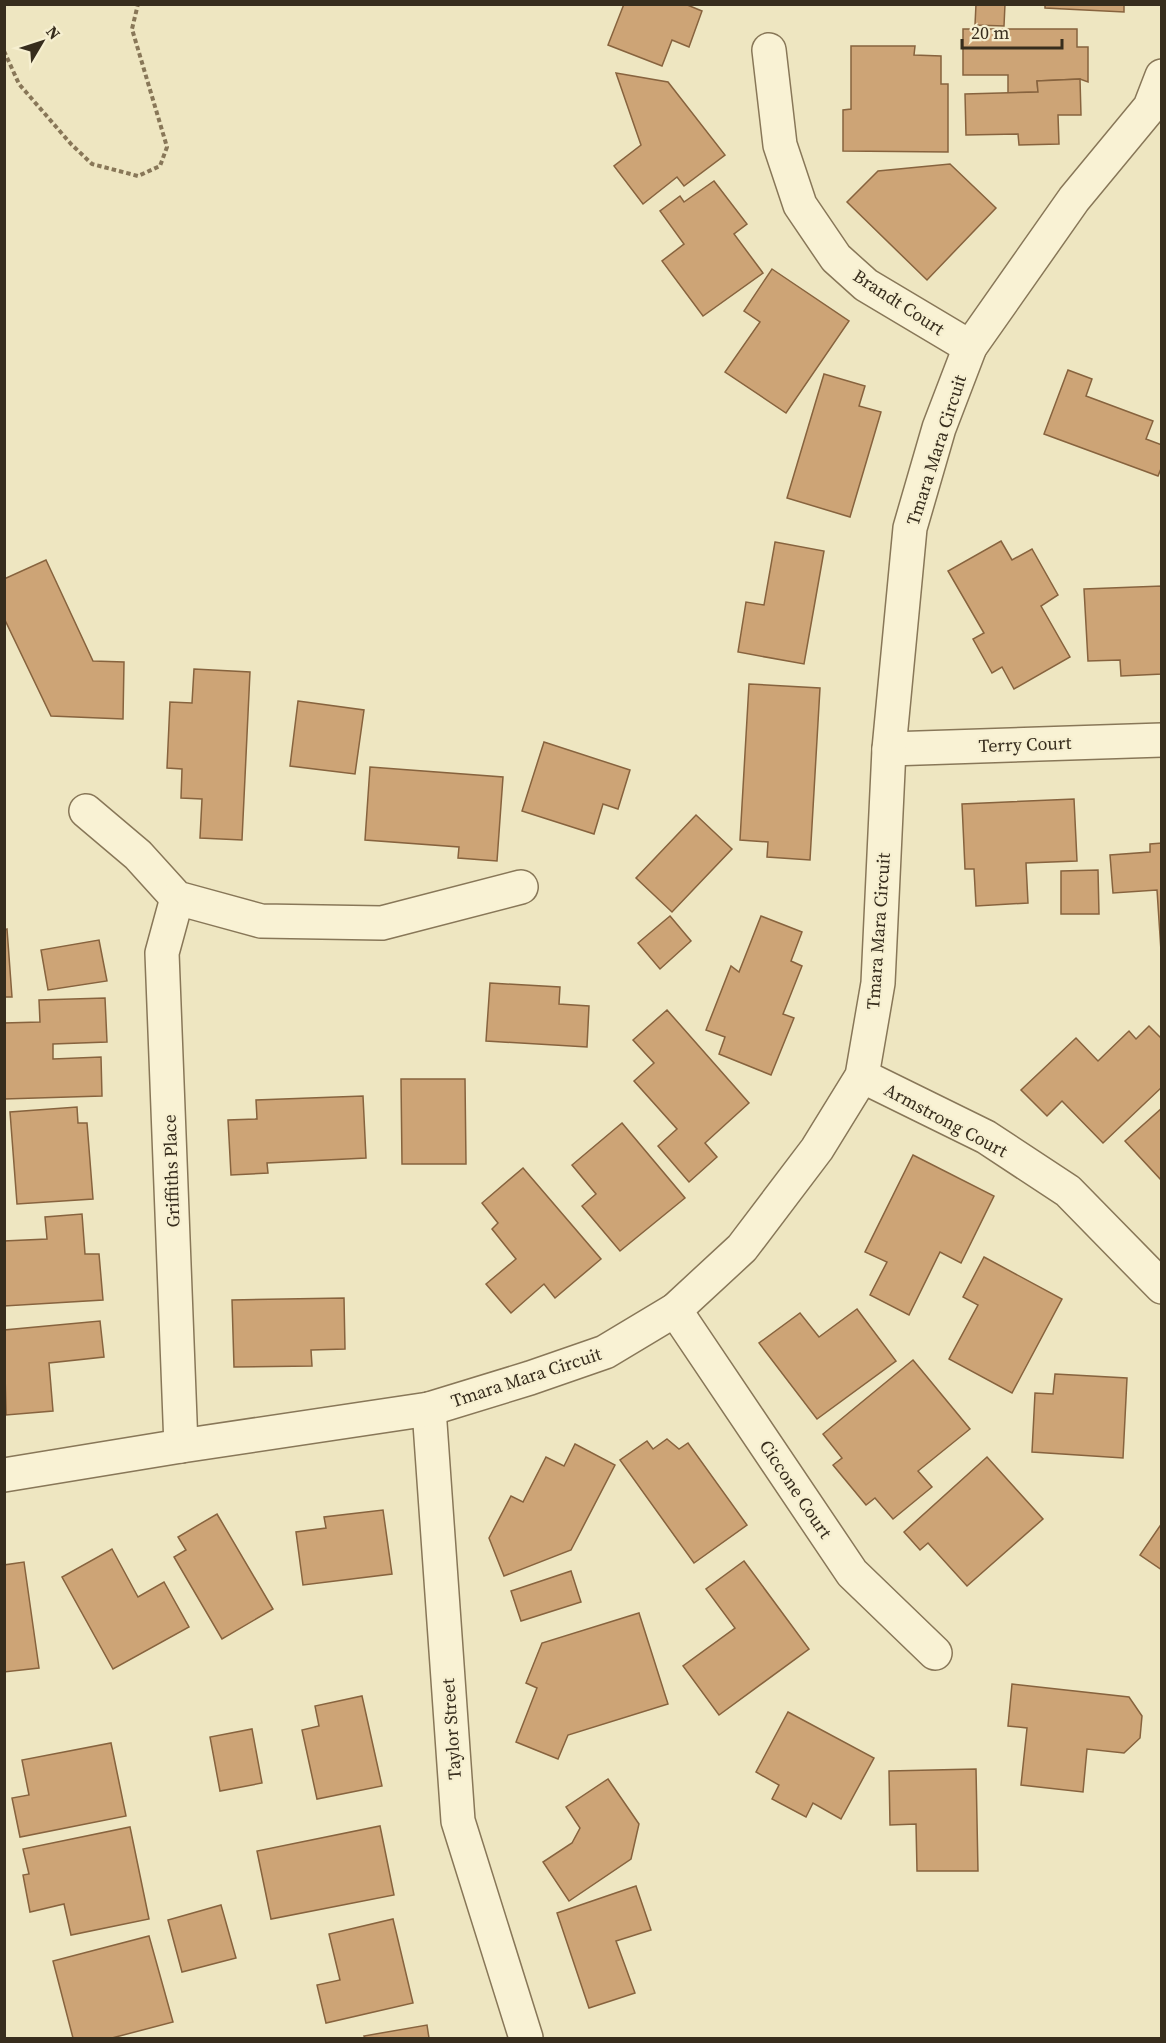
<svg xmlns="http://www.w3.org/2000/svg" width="1166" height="2043" viewBox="0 0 1166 2043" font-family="'Source Serif 4',serif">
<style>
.building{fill:#cda476;stroke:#87633e;stroke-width:1.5}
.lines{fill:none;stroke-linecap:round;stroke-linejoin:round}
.minor-casing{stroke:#887758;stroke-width:36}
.path{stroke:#887758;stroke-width:4;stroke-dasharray:4.5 3;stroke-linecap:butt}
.minor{stroke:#f9f2d4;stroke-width:33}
.labels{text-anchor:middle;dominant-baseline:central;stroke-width:4.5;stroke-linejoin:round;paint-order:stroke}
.street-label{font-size:18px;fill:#372d1d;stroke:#f6efd0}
</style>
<rect width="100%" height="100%" fill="#eee6c1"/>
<!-- building -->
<g class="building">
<path d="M624,4H685L702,11L689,47L672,40L662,66L608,45Z"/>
<path d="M976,4H1005L1004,26L975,25Z"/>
<path d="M1045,4H1124V12L1045,8Z"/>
<path d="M963,29H1077V47H1088V82L1080,79L1037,81L1038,92L1008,93V75H963Z"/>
<path d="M851,46H915L914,55L941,56V84H948V152L843,151V110L851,109Z"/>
<path d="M616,73L668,82L725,155L684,186L677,177L643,204L614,166L641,145Z"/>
<path d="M1080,79L1081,115H1058L1059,144L1019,145L1018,134L966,135L965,94L1038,92L1037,81Z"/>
<path d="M950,164L996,208L927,280L847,202L878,171Z"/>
<path d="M714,181L747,224L734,234L763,273L703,316L662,261L684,244L660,211L680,196L684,202Z"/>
<path d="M772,269L849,321L786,413L725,372L760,322L744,311Z"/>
<path d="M1068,370L1092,379L1086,396L1153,421L1146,439L1162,445V466L1158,476L1044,434Z"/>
<path d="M824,374L865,386L859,406L881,412L850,517L787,498Z"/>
<path d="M1001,541L1012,560L1032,549L1058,595L1041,606L1070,657L1014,689L1002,667L992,673L973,639L984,633L948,571Z"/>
<path d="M775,542L824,551L804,664L738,652L746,602L764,605Z"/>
<path d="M46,560L93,661L124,662L123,719L51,716L4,618V579Z"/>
<path d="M1162,586V674L1121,676L1120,660L1088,661L1084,589Z"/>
<path d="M194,669L250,672L242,840L200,838L202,799L181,798L182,769L167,768L170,702L192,703Z"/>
<path d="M749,684L820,688L810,860L767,857L768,842L740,840Z"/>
<path d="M298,701L364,710L355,774L290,766Z"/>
<path d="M544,742L630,770L618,809L603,804L594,834L522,811Z"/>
<path d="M370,767L503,777L497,861L458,858L459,847L365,840Z"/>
<path d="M1074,799L1077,861L1026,863L1028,903L976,906L974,869H965L962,804Z"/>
<path d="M696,815L732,849L672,912L636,878Z"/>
<path d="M1162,843V951H1161L1157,890L1113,893L1110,855L1150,852V844Z"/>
<path d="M1098,870L1099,914H1061V871Z"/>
<path d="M670,916L691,941L660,969L638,943Z"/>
<path d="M761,916L802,932L791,961L802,966L783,1014L794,1018L771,1075L719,1054L725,1037L706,1030L731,966L739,972Z"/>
<path d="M7,929L12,997H4V930Z"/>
<path d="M99,940L107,981L48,990L41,950Z"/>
<path d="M490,983L560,987L559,1004L589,1006L587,1047L486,1041Z"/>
<path d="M105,998L107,1042L53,1044V1059L101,1057L102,1096L4,1099V1023L40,1022L39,1000Z"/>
<path d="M667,1010L749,1103L705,1143L717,1157L689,1182L658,1146L677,1129L634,1081L654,1063L633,1040Z"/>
<path d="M1149,1026L1162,1039V1087L1103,1143L1062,1101L1047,1116L1021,1090L1076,1038L1098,1061L1129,1031L1136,1039Z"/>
<path d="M401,1079H465L466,1164H402Z"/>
<path d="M363,1096L366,1158L267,1163L268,1173L231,1175L228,1120L257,1119L256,1100Z"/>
<path d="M77,1107L78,1123H87L93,1199L17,1204L10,1112Z"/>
<path d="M1162,1108V1181L1125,1141Z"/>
<path d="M622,1123L685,1198L620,1251L582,1206L596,1194L572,1165Z"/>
<path d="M913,1155L994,1196L961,1263L940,1252L909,1315L870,1295L887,1262L865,1252Z"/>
<path d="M523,1168L601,1259L555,1298L544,1284L511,1313L486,1284L516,1259L492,1229L498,1223L482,1203Z"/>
<path d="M82,1214L85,1254H99L103,1300L4,1306V1241L47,1239L45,1217Z"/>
<path d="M984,1257L1062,1299L1012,1393L949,1359L978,1305L963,1297Z"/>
<path d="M344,1298L345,1349L311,1350L312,1366L234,1367L232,1300Z"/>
<path d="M857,1309L896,1361L817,1419L759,1343L800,1313L819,1337Z"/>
<path d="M100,1321L104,1357L49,1363L53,1411L6,1415L4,1330Z"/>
<path d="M913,1360L970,1429L918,1471L932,1487L893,1519L875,1498L866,1505L833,1465L842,1458L823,1434Z"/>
<path d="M1055,1374L1127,1378L1123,1458L1032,1452L1035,1393L1053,1394Z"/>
<path d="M667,1439L679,1449L688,1443L747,1525L694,1563L620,1460L647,1441L653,1449Z"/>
<path d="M575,1444L615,1465L571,1550L504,1576L489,1538L511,1496L523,1502L546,1457L564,1466Z"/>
<path d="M987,1457L1043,1519L967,1586L928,1543L920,1550L904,1532Z"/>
<path d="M383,1510L392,1574L303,1585L296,1532L326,1528L324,1517Z"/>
<path d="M217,1514L273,1609L222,1639L174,1557L186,1550L178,1537Z"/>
<path d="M1162,1523V1570L1140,1555Z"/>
<path d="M112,1549L138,1597L164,1582L189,1627L113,1669L62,1577Z"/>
<path d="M744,1561L809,1649L719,1715L683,1666L735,1628L706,1589Z"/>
<path d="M24,1562L39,1668L4,1672V1565Z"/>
<path d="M571,1571L581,1602L521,1621L511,1591Z"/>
<path d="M639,1613L668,1704L568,1735L558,1759L516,1742L537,1688L526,1683L542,1643Z"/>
<path d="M1012,1684L1129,1697L1142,1716L1140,1738L1124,1753L1087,1749L1083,1792L1021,1785L1027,1728L1008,1726Z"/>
<path d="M362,1696L382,1786L317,1799L302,1730L319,1726L315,1706Z"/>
<path d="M788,1712L874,1758L841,1819L813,1803L806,1817L772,1799L779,1785L756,1772Z"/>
<path d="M252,1729L262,1783L220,1791L210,1737Z"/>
<path d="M111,1743L126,1816L20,1837L12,1798L29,1795L22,1760Z"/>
<path d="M976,1769L978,1871H917L916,1824L890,1825L889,1771Z"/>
<path d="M608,1779L639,1824L631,1859L569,1901L543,1862L572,1843L580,1828L566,1807Z"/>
<path d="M380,1826L394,1895L271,1919L257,1851Z"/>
<path d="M130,1827L149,1919L71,1935L64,1904L30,1912L23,1875L29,1874L23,1849Z"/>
<path d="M636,1886L651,1930L616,1941L635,1993L589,2008L557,1913Z"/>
<path d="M221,1905L236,1958L182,1972L168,1920Z"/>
<path d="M393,1919L413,2003L326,2023L317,1985L340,1980L329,1934Z"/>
<path d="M149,1936L173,2022L112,2038H73L53,1961Z"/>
<path d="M427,2025L429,2038H365L364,2036Z"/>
</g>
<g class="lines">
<defs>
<g id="minor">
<path d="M769,50L780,145L800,205L836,258L866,285L970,347"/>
<path d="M889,749L1162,740"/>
<path d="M86,811L138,855L177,898L261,921L382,923L521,887"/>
<path d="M177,898L162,953L181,1446"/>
<path d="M862,1076L986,1137L1068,1191L1162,1287"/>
<path d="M675,1310L852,1573L935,1653"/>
<path d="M429,1409L458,1821L526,2038"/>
<path d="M4,1475L181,1446L429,1409L530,1378L605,1352L675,1310L742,1248L817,1149L862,1076L878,983L889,749L910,528L939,428L970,347L1074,199L1150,107L1162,76"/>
</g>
</defs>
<!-- minor casing -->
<use href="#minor" class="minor-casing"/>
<!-- path -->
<path class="path" d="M4,51L19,84L71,144L92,164L138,176L160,166L167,147L132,29L138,4"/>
<!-- minor -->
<use href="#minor" class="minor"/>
</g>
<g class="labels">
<!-- street labels -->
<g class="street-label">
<text transform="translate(899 302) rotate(33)">Brandt Court</text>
<text transform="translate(936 450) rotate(-72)">Tmara Mara Circuit</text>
<text transform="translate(1025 744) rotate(-2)">Terry Court</text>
<text transform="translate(878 931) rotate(-86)">Tmara Mara Circuit</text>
<text transform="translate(946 1120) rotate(28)">Armstrong Court</text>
<text transform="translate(171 1171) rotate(-92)">Griffiths Place</text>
<text transform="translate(526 1377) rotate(-18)">Tmara Mara Circuit</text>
<text transform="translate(796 1489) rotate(56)">Ciccone Court</text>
<text transform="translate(451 1729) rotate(-94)">Taylor Street</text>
</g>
</g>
<!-- border -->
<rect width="1166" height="2043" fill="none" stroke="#372d1d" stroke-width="12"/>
<!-- north arrow -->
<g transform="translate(42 42) rotate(51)" stroke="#f6efd0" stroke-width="4.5" paint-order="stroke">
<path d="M0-4.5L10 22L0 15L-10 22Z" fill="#372d1d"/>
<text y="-9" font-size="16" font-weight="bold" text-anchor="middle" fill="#372d1d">N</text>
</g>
<!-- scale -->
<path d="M962 39v9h100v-9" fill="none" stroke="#372d1d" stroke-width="3"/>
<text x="971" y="39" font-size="18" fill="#372d1d" stroke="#f6efd0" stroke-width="4.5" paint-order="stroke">20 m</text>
</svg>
